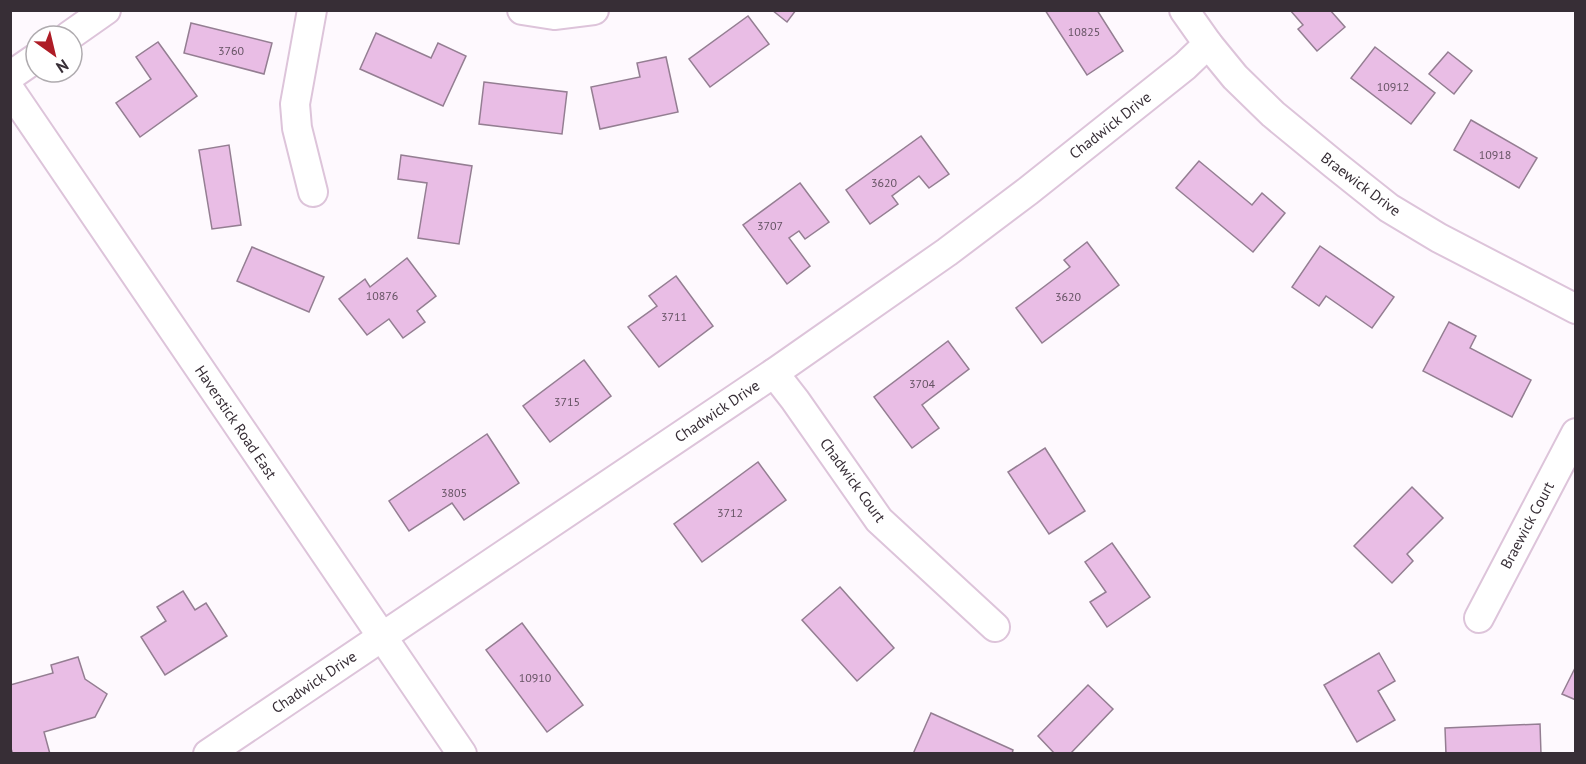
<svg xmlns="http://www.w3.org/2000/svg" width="1586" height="764" viewBox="0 0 1586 764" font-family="'PT Sans',sans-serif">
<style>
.building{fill:#e9bde5;stroke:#947e92;stroke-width:1.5}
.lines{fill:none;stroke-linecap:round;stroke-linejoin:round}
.street-casing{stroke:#ddc4da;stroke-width:32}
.street{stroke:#fff;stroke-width:28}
.labels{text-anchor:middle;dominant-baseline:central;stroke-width:4.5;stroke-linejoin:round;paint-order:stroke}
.number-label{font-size:12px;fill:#645262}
.street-label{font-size:15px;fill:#372e36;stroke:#fff}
</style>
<rect width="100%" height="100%" fill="#fef9fe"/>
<!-- building -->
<g class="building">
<path d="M772,10H796L787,22Z"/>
<path d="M1045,10H1097L1123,51L1087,75Z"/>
<path d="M1290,10H1330L1345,27L1317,51L1298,29L1303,25Z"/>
<path d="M748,16L769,44L710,87L689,59Z"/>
<path d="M191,23L272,43L264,74L184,53Z"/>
<path d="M376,33L431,58L438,43L466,56L443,106L360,69Z"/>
<path d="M158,42L197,96L140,137L116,103L151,79L136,57Z"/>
<path d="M1375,47L1435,93L1411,124L1351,78Z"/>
<path d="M1448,52L1472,71L1454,94L1429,74Z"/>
<path d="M666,57L678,112L600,129L591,87L640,77L637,63Z"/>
<path d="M484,82L567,92L562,134L479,124Z"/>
<path d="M1471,120L1537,158L1519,188L1454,150Z"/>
<path d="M921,136L949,174L929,188L919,176L892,196L898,204L870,224L846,190Z"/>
<path d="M229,145L241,225L212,229L199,150Z"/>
<path d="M401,155L472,166L459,244L418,238L427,183L398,179Z"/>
<path d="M1199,161L1252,205L1262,193L1285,213L1253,252L1176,188Z"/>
<path d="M800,183L829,222L805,239L799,231L789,238L810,266L787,284L743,225Z"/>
<path d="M1087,242L1119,285L1042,343L1016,308L1070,267L1064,260Z"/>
<path d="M1320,246L1394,297L1372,328L1326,296L1319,306L1292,287Z"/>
<path d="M252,247L324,277L309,312L237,281Z"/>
<path d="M407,258L436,296L417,311L425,322L403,338L389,319L367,335L339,299L365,279L370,287Z"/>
<path d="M676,276L713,326L659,367L628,327L657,306L649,296Z"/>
<path d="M1449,322L1476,336L1470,348L1531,380L1512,417L1423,371Z"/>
<path d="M948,341L969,369L922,405L939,428L912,448L874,397Z"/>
<path d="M584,360L611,396L550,442L523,406Z"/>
<path d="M487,434L519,483L464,520L452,503L409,531L389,501Z"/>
<path d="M1045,448L1085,511L1049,534L1008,472Z"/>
<path d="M758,462L786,500L702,562L674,524Z"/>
<path d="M1412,487L1443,518L1407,554L1413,561L1392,583L1354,546Z"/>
<path d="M1112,543L1150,597L1107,627L1090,602L1106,592L1085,562Z"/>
<path d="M840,587L894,648L857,681L802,620Z"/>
<path d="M183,591L195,610L206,603L227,636L165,675L141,637L166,621L157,607Z"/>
<path d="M522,623L583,705L547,732L486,650Z"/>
<path d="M1379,653L1395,681L1378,691L1395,720L1357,742L1324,685Z"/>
<path d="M78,657L85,679L107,694L95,717L44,732L50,754H13L10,746V685L53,673L51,665Z"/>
<path d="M1576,666V700L1562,694Z"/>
<path d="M1088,685L1113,709L1070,754H1055L1038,736Z"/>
<path d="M931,713L1013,750L1012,754H913Z"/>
<path d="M1540,724L1541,754H1446L1445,728Z"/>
</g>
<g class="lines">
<defs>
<g id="street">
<path d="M312,10L295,104L297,128L313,192"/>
<path d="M522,10L554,15L594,10"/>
<path d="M1184,10L1208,44L1235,77L1273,114L1335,165L1389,208L1439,238L1576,309"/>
<path d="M69,36L106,10"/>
<path d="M10,76L36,58"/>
<path d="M10,90L462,754"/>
<path d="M774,373L795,400L879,520L995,627"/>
<path d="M1479,618L1576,433"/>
<path d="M208,754L774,373L947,252L1028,191L1185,66L1208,44"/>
</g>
</defs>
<!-- street casing -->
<use href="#street" class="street-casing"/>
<!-- street -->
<use href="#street" class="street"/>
</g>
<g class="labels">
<!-- number labels -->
<g class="number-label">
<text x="1084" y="31">10825</text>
<text x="231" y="50">3760</text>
<text x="1393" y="86">10912</text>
<text x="1495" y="154">10918</text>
<text x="884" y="182">3620</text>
<text x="770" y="225">3707</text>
<text x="382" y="295">10876</text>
<text x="1068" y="296">3620</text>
<text x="674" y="316">3711</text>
<text x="922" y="383">3704</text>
<text x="567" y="401">3715</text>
<text x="454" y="492">3805</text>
<text x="730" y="512">3712</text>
<text x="535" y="677">10910</text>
</g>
<!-- street labels -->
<g class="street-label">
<text transform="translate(1110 125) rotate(-38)">Chadwick Drive</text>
<text transform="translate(1361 184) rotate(37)">Braewick Drive</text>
<text transform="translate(717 411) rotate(-34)">Chadwick Drive</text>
<text transform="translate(236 422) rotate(56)">Haverstick Road East</text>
<text transform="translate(853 480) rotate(54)">Chadwick Court</text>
<text transform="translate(1527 525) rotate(-62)">Braewick Court</text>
<text transform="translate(314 682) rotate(-34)">Chadwick Drive</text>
</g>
</g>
<!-- border -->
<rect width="1586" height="764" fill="none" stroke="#372e36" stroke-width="24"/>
<!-- north arrow -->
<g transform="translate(54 54) rotate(146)"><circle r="28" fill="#ffffff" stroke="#afabaf" stroke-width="1.5"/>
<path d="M0-4.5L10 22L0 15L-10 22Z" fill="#ae1c26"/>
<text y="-9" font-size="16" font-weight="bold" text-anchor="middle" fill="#372e36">N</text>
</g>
</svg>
